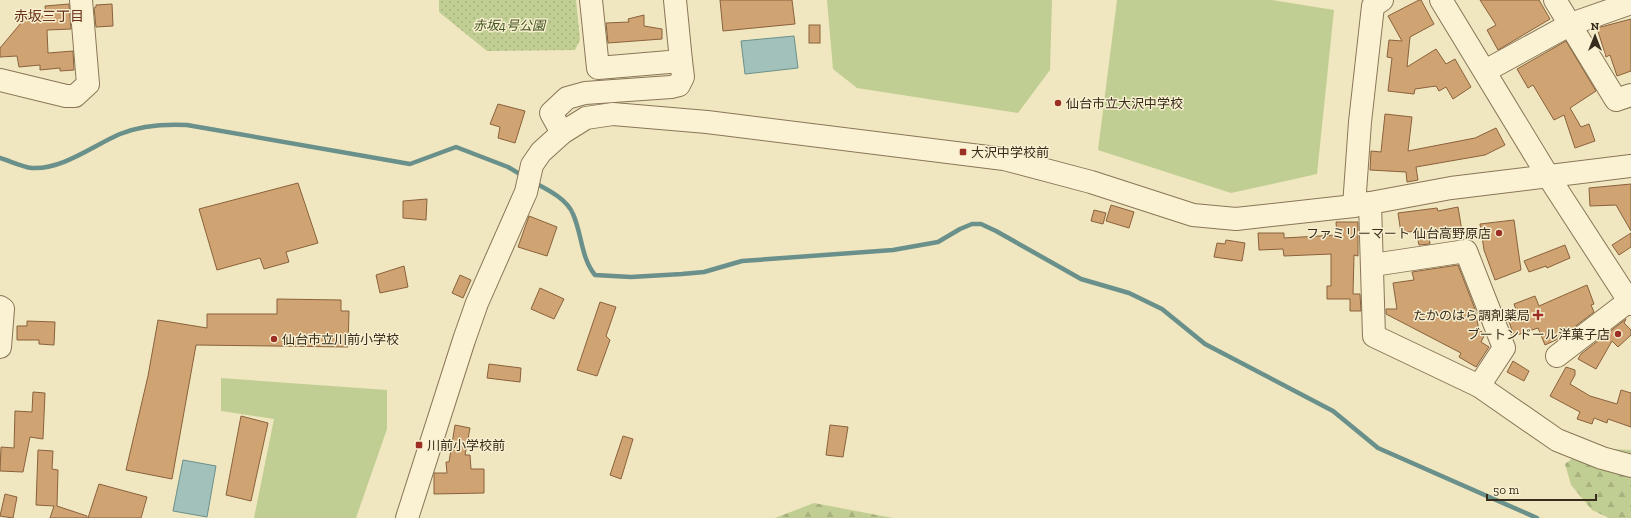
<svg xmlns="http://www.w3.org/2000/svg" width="1631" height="518" viewBox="0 0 1631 518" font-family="'Zilla Slab','Noto Sans JP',serif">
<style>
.green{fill:#c1ce93}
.forest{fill:url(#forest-firs)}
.park{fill:url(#park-dots)}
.water{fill:#a3c1bb;stroke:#69908a}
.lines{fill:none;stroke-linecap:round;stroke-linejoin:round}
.stream{stroke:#69908a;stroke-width:4.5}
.building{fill:#d0a373;stroke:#89623c}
.minor-casing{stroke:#897657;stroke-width:24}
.minor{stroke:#faf2d3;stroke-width:22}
.poi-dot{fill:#9b2f24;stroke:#f7efcf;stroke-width:1.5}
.labels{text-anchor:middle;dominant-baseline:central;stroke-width:3;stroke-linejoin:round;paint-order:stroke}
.park-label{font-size:13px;font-style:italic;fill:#435522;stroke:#f7efcf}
.poi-label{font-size:13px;fill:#382c1c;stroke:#f7efcf;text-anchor:start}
.neighbourhood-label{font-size:14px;fill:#67311a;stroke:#f7efcf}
</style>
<defs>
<pattern id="forest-firs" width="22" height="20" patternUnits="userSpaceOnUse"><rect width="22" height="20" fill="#c1ce93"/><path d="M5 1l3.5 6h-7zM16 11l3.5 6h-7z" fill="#a7b17e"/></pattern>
<pattern id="park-dots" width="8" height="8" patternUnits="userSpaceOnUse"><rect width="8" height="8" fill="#c1ce93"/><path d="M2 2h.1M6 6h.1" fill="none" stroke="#a7b17e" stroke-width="1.8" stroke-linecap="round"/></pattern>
</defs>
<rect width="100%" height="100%" fill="#f0e6bf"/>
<!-- green -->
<g class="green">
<path d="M827,0H1052L1050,70L1018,113L857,88L833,69Z"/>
<path d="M1117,0H1272L1334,10L1317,174L1231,193L1098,150Z"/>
<path d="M221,378L387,390V429L356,518H254L274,419L221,411Z"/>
</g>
<!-- forest -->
<g class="forest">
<path d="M1613,449L1631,450V518H1609L1592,510L1571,485L1565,464L1577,455Z"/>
<path d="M814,503L893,518H775Z"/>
</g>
<!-- park -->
<path class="park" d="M439,0H576L580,40L575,50L487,51L439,12Z"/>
<!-- water -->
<g class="water">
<path d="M794,36L798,68L745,74L741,41Z"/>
<path d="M183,460L216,466L207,517L173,511Z"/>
</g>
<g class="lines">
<!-- stream -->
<g class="stream">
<path d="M0,158C10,161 22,167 32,168C62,170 94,145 120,134C142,125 165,124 187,125L410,164L456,147L508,167L523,176"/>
<path d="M535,183C548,190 567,199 573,214C582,234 581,258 595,275L631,277L682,274L704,272L742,261L893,250L938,242L960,229L972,224H981L996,231L1081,279L1129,293L1162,309L1205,344L1333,411L1378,448L1537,518"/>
</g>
</g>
<!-- building -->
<g class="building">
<path d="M720,0H792L795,24L723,31Z"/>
<path d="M1419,0H1421L1434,24L1410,37L1407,67L1436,49L1446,64L1455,59L1471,87L1453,99L1446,87L1439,91L1436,86L1415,89L1414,94L1388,91L1392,58L1387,57L1389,40L1402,41L1388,16Z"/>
<path d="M1480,0H1539L1550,19L1498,50L1487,30L1496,25Z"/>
<path d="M69,4L71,29L47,30L48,53L73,51L74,70L60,71V68L40,70V65L19,67L17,56L0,57V48L26,17L46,16L45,6Z"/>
<path d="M112,4L113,26L96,27L94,8L96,7V5Z"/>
<path d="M644,15V26L662,29V39L608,43L606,23L629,22L628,19Z"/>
<path d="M1631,19V71L1617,76L1610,55L1606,57L1597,28Z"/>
<rect x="809" y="25" width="11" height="18"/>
<path d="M1566,41L1596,91L1570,108L1581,127L1589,124L1595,141L1575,148L1564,115L1554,120L1533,85L1528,88L1517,69Z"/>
<path d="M498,104L525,111L515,143L498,138L500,127L490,124Z"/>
<path d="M1385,114L1412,117L1408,151L1475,138L1496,128L1505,145L1485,155L1416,167L1418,180L1407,182L1406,172L1370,170L1371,151L1381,152Z"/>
<path d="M298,183L318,243L286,252L289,262L264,269L260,258L217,270L199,209Z"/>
<path d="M1631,184V231L1616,205L1590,206L1589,188Z"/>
<path d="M427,199L426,220L403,218V201Z"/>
<path d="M1111,205L1134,212L1129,228L1106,221Z"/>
<path d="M1458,207L1462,231L1450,232L1449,227L1428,230L1430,244L1419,245L1416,231L1401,233L1398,213L1437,208L1438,211Z"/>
<path d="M1094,210L1106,213L1103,224L1091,221Z"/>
<path d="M529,216L557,227L547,256L518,247Z"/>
<path d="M1514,220L1521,270L1495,280L1484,250L1480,224Z"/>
<path d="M1336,222H1358V256L1354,255L1353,294H1360L1361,311H1350V299H1327V286H1331V254L1284,256L1283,249L1259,250L1258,233H1284V238L1337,235Z"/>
<path d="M1631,233V247L1619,255L1612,245Z"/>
<path d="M1226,240L1245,243L1242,261L1214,257L1217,243L1225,244Z"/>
<path d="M1565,245L1570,258L1547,268L1546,266L1529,272L1524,261Z"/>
<path d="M1458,265L1475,309L1479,330L1485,334L1481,342L1489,347L1476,367L1459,357L1461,353L1386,314V309H1397L1393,283L1414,280L1412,272Z"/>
<path d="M404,266L408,287L380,293L376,275Z"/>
<path d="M460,275L471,280L463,298L452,293Z"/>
<path d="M1587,285L1594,304L1591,305L1594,312L1560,338L1545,345L1538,328L1514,336L1508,319L1518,315L1514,304L1535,296L1539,306Z"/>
<path d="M540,288L564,299L554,319L531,309Z"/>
<path d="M277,299L341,300V311H349L348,347L196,345L172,479L126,470L148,376L158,320L207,328V314H277Z"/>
<path d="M600,302L616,307L606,336L610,340L597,376L577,370Z"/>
<path d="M1626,319L1624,323L1631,330V335L1618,347L1612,341L1596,369L1578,359L1581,354Z"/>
<path d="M27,321L55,322L54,345L39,344V340H17V326H27Z"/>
<path d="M1513,361L1529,371L1524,381L1507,372Z"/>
<path d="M489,364L521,368L520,382L487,378Z"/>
<path d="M1566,367L1575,370V375L1570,384L1590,396L1617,404L1621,390L1631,393V427L1608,419L1607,423L1594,418L1592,424L1577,419L1580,412L1550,396Z"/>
<path d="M33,392L45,393L43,439L30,437L23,472L0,471L1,447L14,448L15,411L32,412Z"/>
<path d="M241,416L268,423L251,501L226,495Z"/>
<path d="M455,425L470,428L465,455H470L471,469H484V493L434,494V473H447L446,462H449Z"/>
<path d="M830,425L848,427L843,457L826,455Z"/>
<path d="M623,436L633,439L621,479L610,475Z"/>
<path d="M38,450L53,451L52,469L58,470L57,506L87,516V518H50L54,506L36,505Z"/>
<path d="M99,484L147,497L141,518H88Z"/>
<path d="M5,494L17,497L13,518L0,516Z"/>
</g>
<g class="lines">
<defs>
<g id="minor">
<path d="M591,0L598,68L681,61L675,0"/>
<path d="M1441,0L1548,176L1631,304"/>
<path d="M1555,0L1616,100L1631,95"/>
<path d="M1485,71L1571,24L1631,3"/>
<path d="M0,80L66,96H75L88,84L81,0"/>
<path d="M562,133L551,113L567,98L585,93L671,87L679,85L683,77L681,61"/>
<path d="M1370,203L1374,336L1479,386L1557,440L1602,458L1631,466"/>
<path d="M1354,206L1360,122L1373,6L1382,0"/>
<path d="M1373,265L1466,251L1504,348L1479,386"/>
<path d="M0,307L3,309L0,347"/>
<path d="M1557,356L1629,301"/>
<path d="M407,518L464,340L477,303L526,192L532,165L541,152L562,133L586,118L613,114L707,122L1004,159L1091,182L1193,215L1236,219L1354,206L1451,188L1631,166"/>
</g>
</defs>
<!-- minor casing -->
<use href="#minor" class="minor-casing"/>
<!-- minor -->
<use href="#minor" class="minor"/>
</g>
<!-- markers -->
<g class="poi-dot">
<circle cx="1058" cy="103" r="4"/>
<rect x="959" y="148" width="8" height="8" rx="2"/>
<circle cx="1499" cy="233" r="4"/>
<path d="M1536 309h4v4h4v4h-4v4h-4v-4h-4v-4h4z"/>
<circle cx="1618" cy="334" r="4"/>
<circle cx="274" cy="339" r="4"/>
<rect x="415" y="441" width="8" height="8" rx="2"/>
</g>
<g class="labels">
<!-- park labels -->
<g class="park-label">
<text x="509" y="25">赤坂4号公園</text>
</g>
<!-- poi labels -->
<g class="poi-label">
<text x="1066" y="103">仙台市立大沢中学校</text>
<text x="971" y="152">大沢中学校前</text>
<text x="1491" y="233" text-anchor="end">ファミリーマート 仙台高野原店</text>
<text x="1530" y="315" text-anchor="end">たかのはら調剤薬局</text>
<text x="1610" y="334" text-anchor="end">ブートンドール洋菓子店</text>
<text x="282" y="339">仙台市立川前小学校</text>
<text x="427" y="445">川前小学校前</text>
</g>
<!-- neighbourhood labels -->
<g class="neighbourhood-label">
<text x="49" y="16">赤坂三丁目</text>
</g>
</g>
<!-- north arrow -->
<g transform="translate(1595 36)" stroke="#f7efcf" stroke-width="3" paint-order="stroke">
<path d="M0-3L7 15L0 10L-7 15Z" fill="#382c1c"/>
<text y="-6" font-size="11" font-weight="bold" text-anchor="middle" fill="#382c1c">N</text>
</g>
<!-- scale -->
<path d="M1487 494v6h109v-6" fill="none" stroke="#382c1c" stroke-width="2"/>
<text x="1493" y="494" font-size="12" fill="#382c1c" stroke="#f7efcf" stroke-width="3" paint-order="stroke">50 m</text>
</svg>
